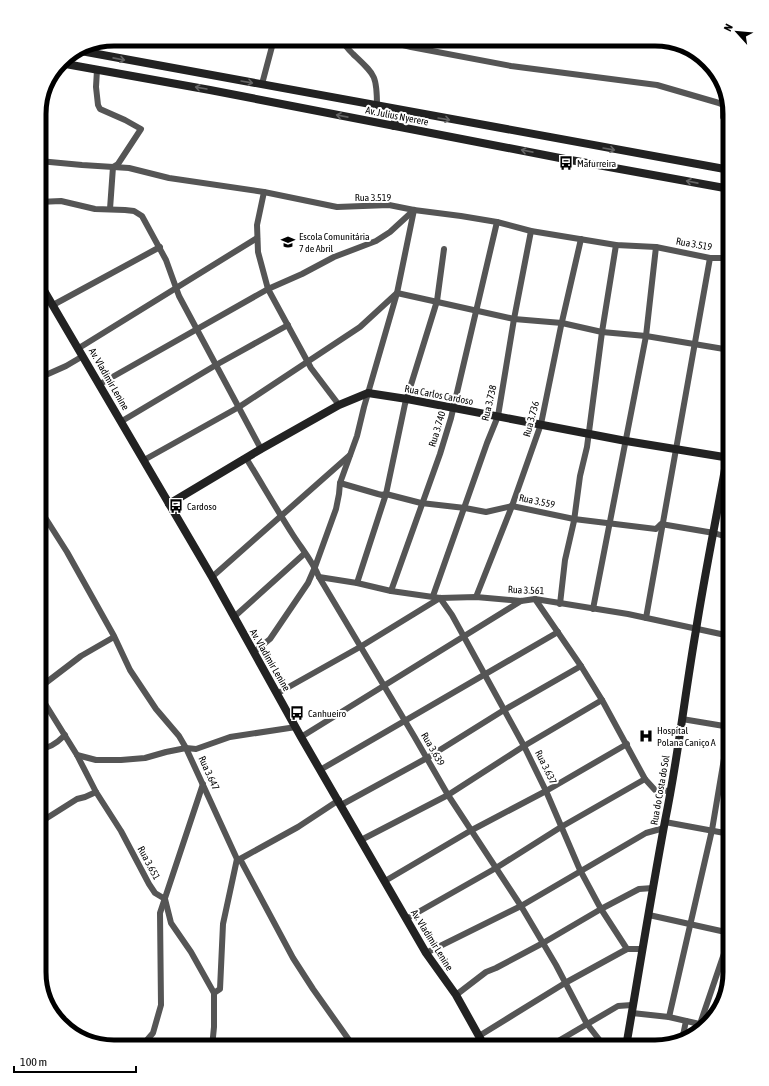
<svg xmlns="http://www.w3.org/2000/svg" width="769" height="1086" viewBox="0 0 769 1086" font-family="'Asap Condensed',sans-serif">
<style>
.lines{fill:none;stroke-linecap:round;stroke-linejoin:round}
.street{stroke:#555;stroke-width:6}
.secondary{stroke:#222;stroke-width:8}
.oneway{stroke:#646464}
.labels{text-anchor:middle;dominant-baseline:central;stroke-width:4;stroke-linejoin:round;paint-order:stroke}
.street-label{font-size:10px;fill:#000;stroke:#fff}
.poi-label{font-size:10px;fill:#000;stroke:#fff;text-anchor:start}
.rim{fill:none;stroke:#000;stroke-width:5}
</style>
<rect width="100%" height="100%" fill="#fff"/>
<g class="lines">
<!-- street -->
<g class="street">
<path d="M341,39C344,45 349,50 353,54C375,75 377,75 377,106"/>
<path d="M379,39L411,47L511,66L657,85L719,103L723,105V117"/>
<path d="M97,70L96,87L98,105L100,109L125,120L141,129L118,164L113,167L110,209"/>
<path d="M262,84L274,39"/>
<path d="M39,161L82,165L129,168L169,178L264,192L337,207L389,205L414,210L461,216L497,222L531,231L616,245L656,247L710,258H730"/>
<path d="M264,192L257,225L258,252L268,289L311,368L339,405"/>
<path d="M39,202L61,201L95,209L125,210L134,211L142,216L166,260L179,296L261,449"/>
<path d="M53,305L160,247"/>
<path d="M79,348L257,238"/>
<path d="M48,374L66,366L83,356"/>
<path d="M100,384L268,289L302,274L334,257L376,241L390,232L414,210"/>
<path d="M122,421L216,365L288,325"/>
<path d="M246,458C262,484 277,510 293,535C302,549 313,562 319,577L414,736L448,795L521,906L556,965L587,1024L605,1047"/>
<path d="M727,458L730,442"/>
<path d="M144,460L239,407L360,327L397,293L514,319L562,323L602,332L646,336L730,350"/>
<path d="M340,483L378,494L382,495L386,494L421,503L465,508L486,512L512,506L574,519L656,529L661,524L714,533L730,538"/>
<path d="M39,508L67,552L114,636L130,670L156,709L179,736L186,748L237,859H240L293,958L313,989L354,1047"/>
<path d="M212,577L350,455"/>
<path d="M319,577L357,583L391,591L440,598L476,597L521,601L535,599L628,614L730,636"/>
<path d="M357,583L386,494L405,404L437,301L444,249"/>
<path d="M391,591L440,454L451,418L497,222"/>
<path d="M433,596L487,443L498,416L514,319L531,231"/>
<path d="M476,597L512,506L541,424L561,326L581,239"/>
<path d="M535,599L581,666L602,700L645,779L655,790L670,791"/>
<path d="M560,604L565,560L574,521L580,476L587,447L602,332L616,245"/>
<path d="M593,609L646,336L656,247"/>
<path d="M234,617L304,554"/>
<path d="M646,618L710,258"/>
<path d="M254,652L270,639L308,583L315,567L336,509L339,494L340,483L357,436L364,407L397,293L414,210"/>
<path d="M39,688L81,656L114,637"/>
<path d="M278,693L360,647L440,598L452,615L524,746L546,791L580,870L601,909L627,949"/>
<path d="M39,694L77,755L96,792L121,831L149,884L155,893L165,899L171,923L191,952L214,993V1027L212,1047"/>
<path d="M682,719L730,727"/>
<path d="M301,737L521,601"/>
<path d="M39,749C49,749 58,742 65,735"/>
<path d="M77,755L96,760H121L145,758L166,752L186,748L196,749L230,737L296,727"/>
<path d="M320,770L558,632"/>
<path d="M341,805L427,758L504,710L581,666"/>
<path d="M665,822L730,834"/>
<path d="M39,823L77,799L85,797L96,792"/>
<path d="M361,840L448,795L524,746L602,700"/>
<path d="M240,859L298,827L339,800"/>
<path d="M385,881L470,831L546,791L627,744"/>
<path d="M649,915L730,933"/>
<path d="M406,919L496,868L561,827L645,779"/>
<path d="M426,953L521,906L646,833L664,828"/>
<path d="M214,993L220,989L223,924L237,859"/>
<path d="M456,995L486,972L496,968L543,943L601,909L639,889L653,888"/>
<path d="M632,1013L669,1017L704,1025"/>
<path d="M669,1017L712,830L730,723"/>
<path d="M700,1024L730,936"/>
<path d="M479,1036L565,983L627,949H642"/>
<path d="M682,1040L686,1021"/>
<path d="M141,1047L153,1033L161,1005L160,913L203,784"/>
<path d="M548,1047L618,1006L632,1005"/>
</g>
<!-- secondary -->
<g class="secondary">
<path d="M81,51L730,170"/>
<path d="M60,63L210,90L565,159L730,189"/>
<path d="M394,126L397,110"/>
<path d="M39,282L212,577L301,737L426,953L456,995L485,1047"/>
<path d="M169,504L261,449L339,405L368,393L407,399L626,441L730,458"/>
<path d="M626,1047C639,971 651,896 665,821C678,758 685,693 696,630C705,572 717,515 727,458"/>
</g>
</g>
<!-- one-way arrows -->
<defs><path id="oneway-shaft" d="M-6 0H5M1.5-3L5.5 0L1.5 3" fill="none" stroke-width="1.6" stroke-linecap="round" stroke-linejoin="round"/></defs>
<g class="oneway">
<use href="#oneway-shaft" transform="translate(119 59) rotate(11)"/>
<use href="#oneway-shaft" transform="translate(247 82) rotate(10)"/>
<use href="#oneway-shaft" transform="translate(201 88) rotate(-170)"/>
<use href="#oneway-shaft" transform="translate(342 116) rotate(-169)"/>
<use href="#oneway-shaft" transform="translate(444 119) rotate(10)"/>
<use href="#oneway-shaft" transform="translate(609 149) rotate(10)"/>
<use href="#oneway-shaft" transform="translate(527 151) rotate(-169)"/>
<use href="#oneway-shaft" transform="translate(692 182) rotate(-169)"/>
</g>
<!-- icons -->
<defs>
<symbol id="bus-bare" viewBox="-9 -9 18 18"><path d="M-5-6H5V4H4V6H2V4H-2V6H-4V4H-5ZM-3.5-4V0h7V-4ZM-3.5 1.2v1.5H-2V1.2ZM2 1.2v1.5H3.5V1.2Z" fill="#000" stroke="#fff" stroke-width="2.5" paint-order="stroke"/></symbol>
<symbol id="school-bare" viewBox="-9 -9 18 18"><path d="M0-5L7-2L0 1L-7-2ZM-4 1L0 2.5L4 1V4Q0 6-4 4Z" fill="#000" stroke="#fff" stroke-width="2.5" paint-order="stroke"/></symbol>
<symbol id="hospital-bare" viewBox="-9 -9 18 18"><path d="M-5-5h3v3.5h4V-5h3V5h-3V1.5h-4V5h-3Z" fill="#000" stroke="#fff" stroke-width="2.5" paint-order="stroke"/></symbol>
</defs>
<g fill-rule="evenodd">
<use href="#bus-bare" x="556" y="153" width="20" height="20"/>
<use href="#school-bare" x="278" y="232" width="20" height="20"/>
<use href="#bus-bare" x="166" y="496" width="20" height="20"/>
<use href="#bus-bare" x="287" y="703" width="20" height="20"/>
<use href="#hospital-bare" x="636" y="726" width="20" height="20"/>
</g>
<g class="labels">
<!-- street labels -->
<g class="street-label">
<text transform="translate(397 116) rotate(11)">Av. Julius Nyerere</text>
<text x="373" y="197">Rua 3.519</text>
<text transform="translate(694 244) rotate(10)">Rua 3.519</text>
<text transform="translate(109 379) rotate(60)">Av. Vladimir Lenine</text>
<text transform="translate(439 395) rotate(11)">Rua Carlos Cardoso</text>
<text transform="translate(489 403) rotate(-77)">Rua 3.738</text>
<text transform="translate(531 419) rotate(-75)">Rua 3.736</text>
<text transform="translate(437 429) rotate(-73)">Rua 3.740</text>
<text transform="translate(537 501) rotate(12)">Rua 3.559</text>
<text transform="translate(526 590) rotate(2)">Rua 3.561</text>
<text transform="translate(270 660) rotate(60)">Av. Vladimir Lenine</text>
<text transform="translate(433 749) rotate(60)">Rua 3.639</text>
<text transform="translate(546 767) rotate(64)">Rua 3.637</text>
<text transform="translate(209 773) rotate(65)">Rua 3.647</text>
<text transform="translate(660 790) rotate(-80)">Rua do Costa do Sol</text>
<text transform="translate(149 863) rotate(62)">Rua 3.651</text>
<text transform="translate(432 940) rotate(58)">Av. Vladimir Lenine</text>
</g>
<!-- poi labels -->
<g class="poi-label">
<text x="577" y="163">Mafurreira</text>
<text x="299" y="236">Escola Comunitária<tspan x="299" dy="12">7 de Abril</tspan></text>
<text x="187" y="506">Cardoso</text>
<text x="308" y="713">Canhueiro</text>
<text x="657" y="730">Hospital<tspan x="657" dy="12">Polana Caniço A</tspan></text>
</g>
</g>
<!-- crop -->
<path d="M0 0H769V1086H0ZM114 46H655A68 68 0 0 1 723 114V972A68 68 0 0 1 655 1040H114A68 68 0 0 1 46 972V114A68 68 0 0 1 114 46Z" fill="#fff" fill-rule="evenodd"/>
<path class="rim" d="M114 46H655A68 68 0 0 1 723 114V972A68 68 0 0 1 655 1040H114A68 68 0 0 1 46 972V114A68 68 0 0 1 114 46Z"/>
<!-- north arrow -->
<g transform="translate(737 32) rotate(297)" stroke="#ffffff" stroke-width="3" paint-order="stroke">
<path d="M0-3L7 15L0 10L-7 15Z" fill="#000000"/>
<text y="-6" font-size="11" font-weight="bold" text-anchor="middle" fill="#000000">N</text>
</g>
<!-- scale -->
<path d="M14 1066v6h122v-6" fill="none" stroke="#000000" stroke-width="2"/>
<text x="20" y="1066" font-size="12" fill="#000000" stroke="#ffffff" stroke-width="3" paint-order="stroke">100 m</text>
</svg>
